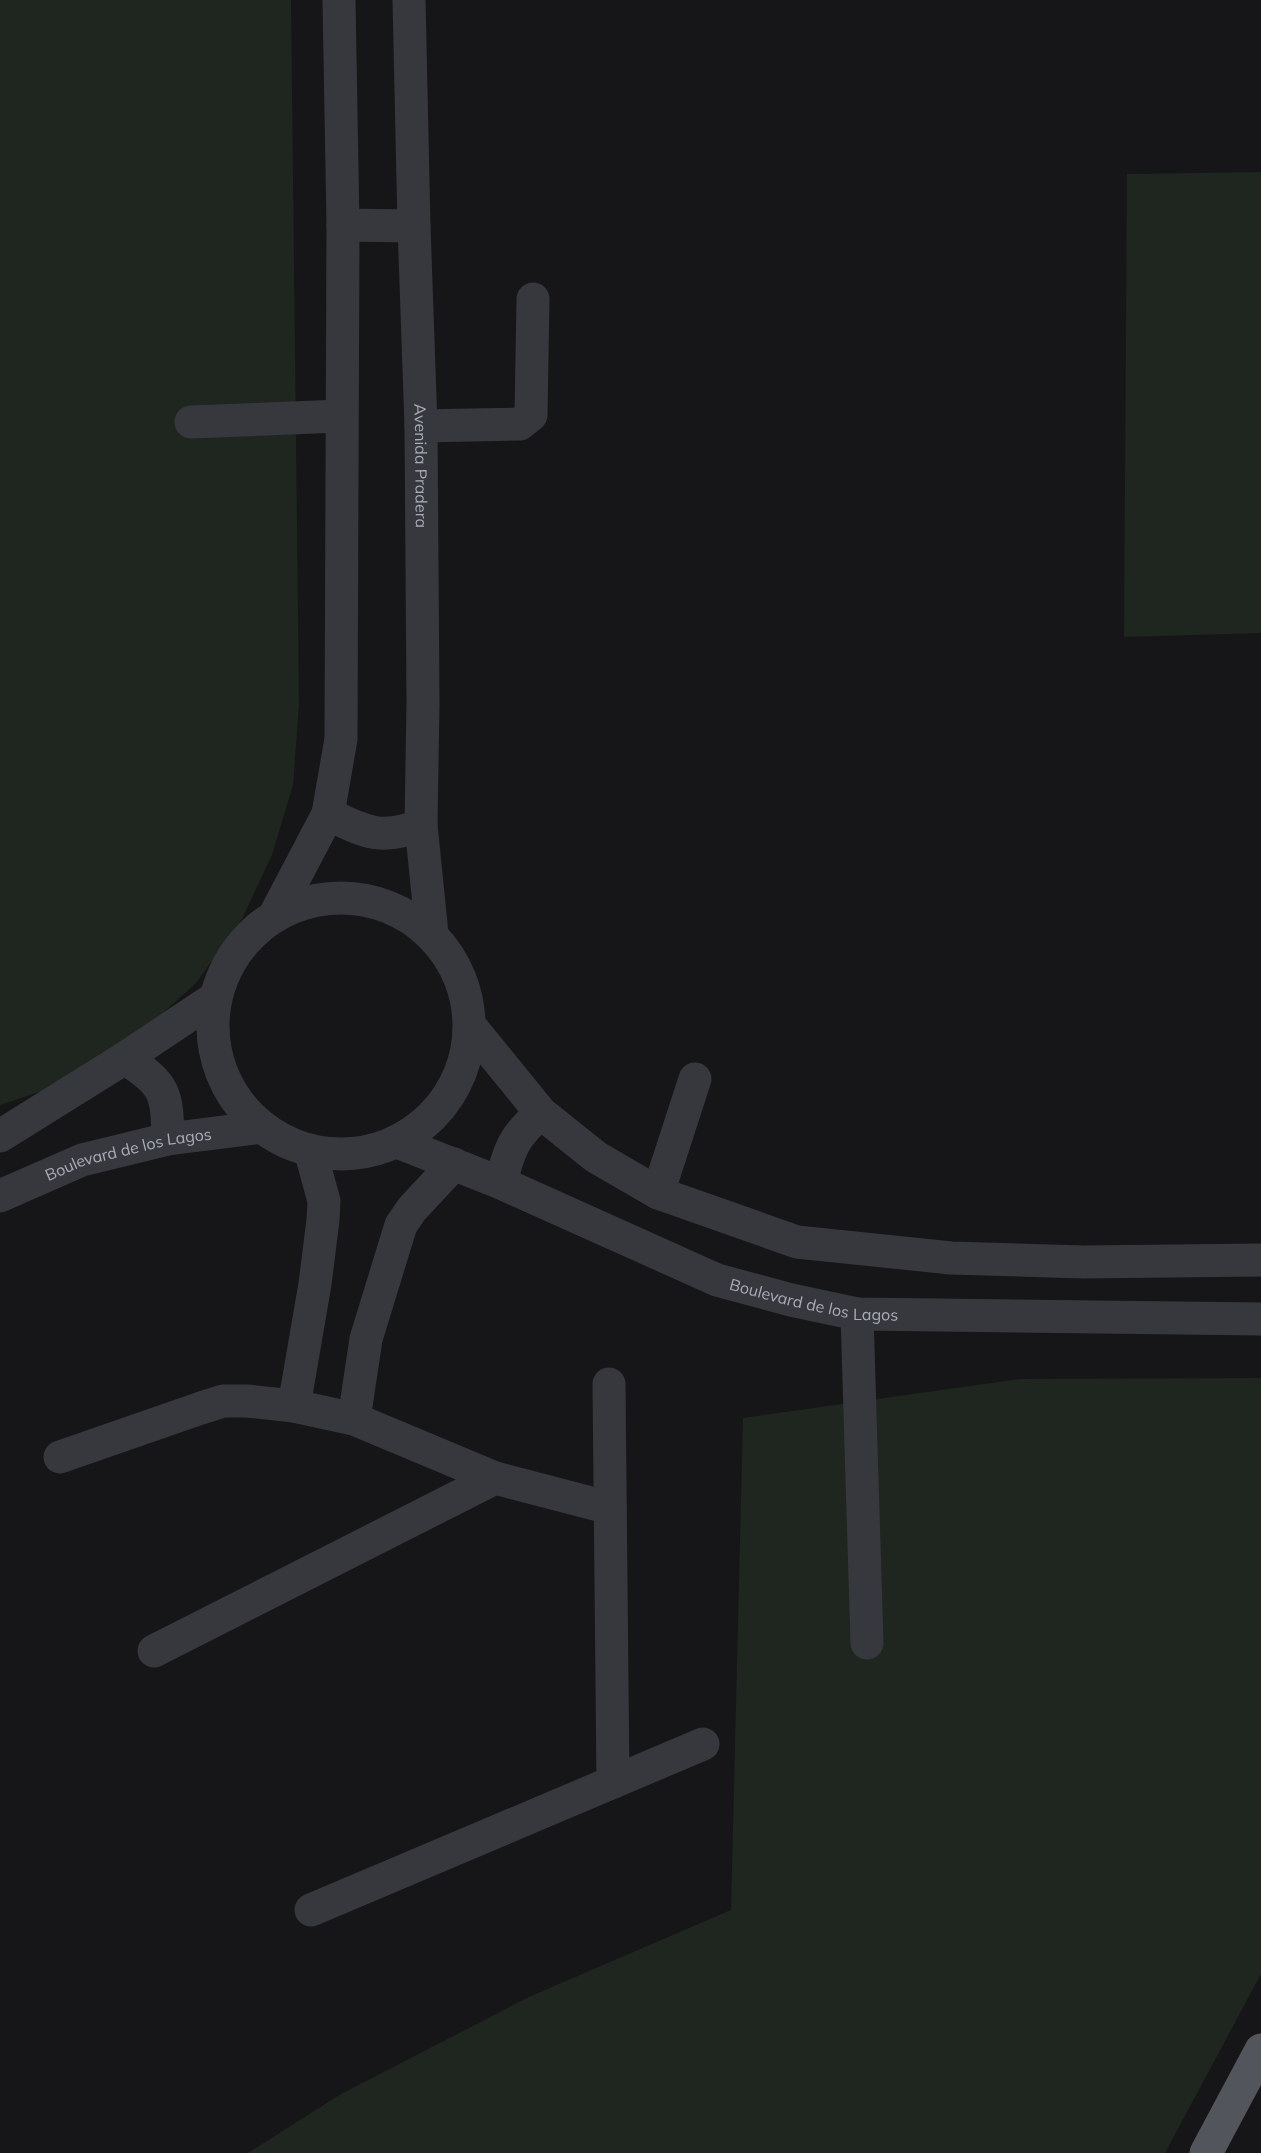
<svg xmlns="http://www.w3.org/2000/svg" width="1261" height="2153" viewBox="0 0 1261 2153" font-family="Mulish,sans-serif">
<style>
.green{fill:#1e261f}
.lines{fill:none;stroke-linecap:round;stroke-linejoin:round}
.minor{stroke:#37383d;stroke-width:33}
.major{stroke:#53555c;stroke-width:33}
.labels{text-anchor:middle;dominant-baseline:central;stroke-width:4.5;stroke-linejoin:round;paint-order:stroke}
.street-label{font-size:16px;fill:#a8adb8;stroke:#111113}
</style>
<rect width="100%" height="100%" fill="#161618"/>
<!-- green -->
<g class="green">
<path d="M0,0H291L299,704L293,785L272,855L242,919L196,983L140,1034L57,1086L0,1105Z"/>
<path d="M1261,172V633L1124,637L1127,174Z"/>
<path d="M1261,1378V1974L1165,2153H248L341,2094L531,1996L731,1910L743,1418L1020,1379Z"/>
</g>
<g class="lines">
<!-- minor -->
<g class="minor">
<path id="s1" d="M409,0L414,226L421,426L423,703L421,825L432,934"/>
<path d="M343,225L414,226"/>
<path d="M191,422L341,416"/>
<path d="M421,426L520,424L531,415L533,299"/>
<path d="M328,814C365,832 382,841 421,825"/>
<circle cx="341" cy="1026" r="128"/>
<path d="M276,913L328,814L341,739L343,225L339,0"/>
<path d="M471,1027L541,1113L596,1157L658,1193L797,1242L951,1258L1084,1262L1261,1260"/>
<path d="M125,1058C165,1085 167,1091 168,1139"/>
<path d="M0,1136L125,1058L215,998"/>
<path id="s2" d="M397,1142L501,1183L717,1280L791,1300L857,1314L1261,1319"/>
<path d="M501,1183C509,1149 514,1136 541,1113"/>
<path d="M658,1193L695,1079"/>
<path id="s3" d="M0,1196L82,1160L168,1139L262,1127"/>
<path d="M857,1314L867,1643"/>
<path d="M609,1384L613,1782"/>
<path d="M294,1406L315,1284L323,1220L324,1201L310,1150"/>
<path d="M354,1419L366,1339L401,1225L412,1209L454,1164"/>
<path d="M60,1457L201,1408L223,1401H247L294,1406L354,1419L495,1478L610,1508"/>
<path d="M154,1651L495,1478"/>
<path d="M311,1910L703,1744"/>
</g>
<!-- major -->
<path class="major" d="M1206,2153L1261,2050"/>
</g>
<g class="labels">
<!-- street labels -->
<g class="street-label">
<text stroke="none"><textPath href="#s1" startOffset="466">Avenida Pradera</textPath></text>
<text stroke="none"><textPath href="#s3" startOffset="136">Boulevard de los Lagos</textPath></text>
<text stroke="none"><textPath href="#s2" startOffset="448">Boulevard de los Lagos</textPath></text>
</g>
</g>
</svg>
